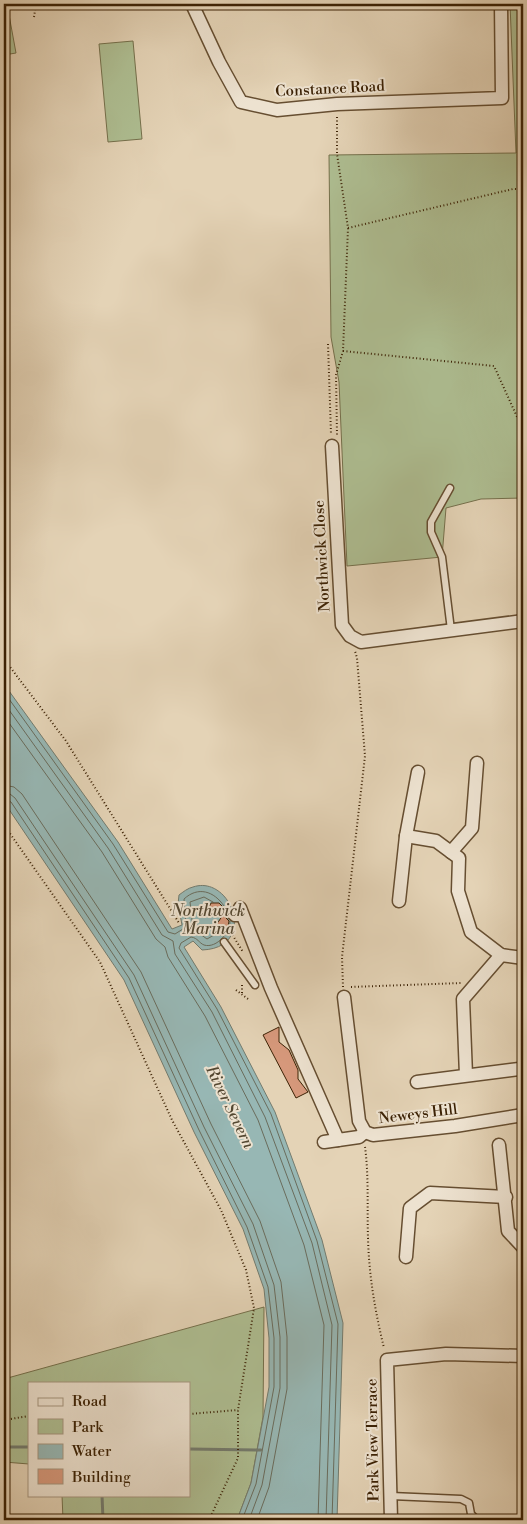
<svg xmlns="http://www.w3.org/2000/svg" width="527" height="1524" viewBox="0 0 527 1524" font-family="'Libre Bodoni',serif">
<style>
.green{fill:#aebe92;stroke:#75704c}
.water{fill:#97b7b4;stroke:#737b6e}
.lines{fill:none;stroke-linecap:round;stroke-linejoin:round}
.shore{stroke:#6a6c5c;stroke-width:1}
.stream{stroke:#737b6e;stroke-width:3}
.building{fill:#d7997c;stroke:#3c2205}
.lane-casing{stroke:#664e31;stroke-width:9}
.street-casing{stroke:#664e31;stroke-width:15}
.path{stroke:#3c2205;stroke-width:2;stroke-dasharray:1 2.5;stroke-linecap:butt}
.lane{stroke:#ede2d0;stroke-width:6}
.street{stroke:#ede2d0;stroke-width:12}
.labels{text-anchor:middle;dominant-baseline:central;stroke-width:4;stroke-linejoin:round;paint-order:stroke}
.street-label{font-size:15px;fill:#3c2205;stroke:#ede2d0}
.water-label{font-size:16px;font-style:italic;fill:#534731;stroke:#ede2d0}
</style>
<rect width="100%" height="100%" fill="#e4d3b6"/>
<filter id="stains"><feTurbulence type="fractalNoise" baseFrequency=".004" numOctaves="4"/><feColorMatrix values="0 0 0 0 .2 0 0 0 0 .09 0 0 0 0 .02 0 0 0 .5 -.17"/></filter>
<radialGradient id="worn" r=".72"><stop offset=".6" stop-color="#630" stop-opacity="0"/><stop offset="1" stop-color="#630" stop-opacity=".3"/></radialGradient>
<!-- green -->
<g class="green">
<path d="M4,4H7L16,53L4,55Z"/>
<path d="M510,4H523V498L481,499L446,508L442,557L347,566L339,382L331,337L329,155L516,153Z"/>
<path d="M133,41L142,139L108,142L99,44Z"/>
<path d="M264,1307L263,1417L251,1483L237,1520H63L62,1495H189V1383H29V1464L4,1462V1379Z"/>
</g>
<!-- water -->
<path class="water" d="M4,684L118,842L172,929L182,925L178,904L179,895C183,892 188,888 193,887C231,874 259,948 202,950L193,941L184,947L221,1007L275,1112L322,1240L343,1323L337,1520H237L251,1483L269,1387V1338L264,1289L243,1229L194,1132L124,980L4,802Z"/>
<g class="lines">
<!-- shore -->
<g class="shore">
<path d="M4,692L113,844L168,932L175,934L186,927L184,899C198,886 214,891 224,906"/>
<path d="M4,703L108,848L162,935L173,941L175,954L212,1012L265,1117L312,1243L332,1325L326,1520"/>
<path d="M4,716L102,852L156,939L165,947L168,957L205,1016L258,1120L304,1245L324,1325L318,1520"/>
<path d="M4,785L14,787L22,794L141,972L211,1124L260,1221L281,1282L287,1337V1389L269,1487L257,1520"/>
<path d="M4,793L10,794L15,798L134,975L204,1127L253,1224L274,1285L280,1337V1388L262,1485L249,1520"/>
<path d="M4,799L11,802L129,978L199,1130L247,1227L268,1287L274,1338V1387L256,1484L242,1520"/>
<path d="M213,902L204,897L190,902L193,929L207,939L221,931"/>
<path d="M230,921C231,931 217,949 204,945C199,943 198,938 191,937L181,943L179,948L217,1009L271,1114L317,1241L338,1324L332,1520"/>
</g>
<!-- stream -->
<g class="stream">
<path d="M4,1447H29"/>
<path d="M189,1449L261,1450"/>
<path d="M102,1495L103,1520"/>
</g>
</g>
<!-- building -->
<g class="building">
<path d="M211,903H219L223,907V915L206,913Z"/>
<path d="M223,915L229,921L228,927L223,930L214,928Z"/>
<path d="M279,1027V1042L289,1050L298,1070V1079L308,1092L296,1098L263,1035Z"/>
</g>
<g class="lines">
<defs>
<g id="lane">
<path d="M450,488L431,522V532L442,557L451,630"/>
<path d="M227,912L234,918H244"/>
<path d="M224,942L255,985"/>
<path d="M391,1496L461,1499L469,1503L471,1514L477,1520"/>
</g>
<g id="street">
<path d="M192,4L219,62L241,102L277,110L337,104L502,98L501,4"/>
<path d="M332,446L342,625L350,636L361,642L523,621"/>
<path d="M406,836L436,841L459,858L458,891L471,932L501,955L523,958"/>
<path d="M451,852L472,828L477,763"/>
<path d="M399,901L406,836L418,772"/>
<path d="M240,908L271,988L338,1140"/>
<path d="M344,997L359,1121L365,1132L373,1135L455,1126L523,1115"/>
<path d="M466,1075L463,999L501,955"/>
<path d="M417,1082L519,1069"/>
<path d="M324,1142L359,1137L365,1132"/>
<path d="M499,1145L508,1231L523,1247"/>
<path d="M406,1257L410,1208L430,1193L506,1197"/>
<path d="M391,1520L387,1360L446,1354L523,1356"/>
</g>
</defs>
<!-- lane casing -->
<use href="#lane" class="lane-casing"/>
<!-- street casing -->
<use href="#street" class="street-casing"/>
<!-- path -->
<g class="path">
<path d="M34,17L36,4"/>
<path d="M337,117V154L348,228L343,351L336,375L337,435"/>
<path d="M348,228L513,189H523"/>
<path d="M328,344L331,434"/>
<path d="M343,351L494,366L523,430"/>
<path d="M4,659L66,741L179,923"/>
<path d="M4,825L100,962L172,1120L221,1210L246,1270L254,1308L238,1410V1458L209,1520"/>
<path d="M227,926L243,952"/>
<path d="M343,987L342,957L365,756L357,658L355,651"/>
<path d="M351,987L461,983"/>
<path d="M236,990L248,999"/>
<path d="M242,993V983"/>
<path d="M365,1147C369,1177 367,1208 368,1238C369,1276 375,1311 384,1348"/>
<path d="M189,1414L238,1410"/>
<path d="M4,1420L29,1416"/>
</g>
<!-- lane -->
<use href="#lane" class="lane"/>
<!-- street -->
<use href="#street" class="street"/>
</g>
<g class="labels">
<!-- street labels -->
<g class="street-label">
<text transform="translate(330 89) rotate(-3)">Constance Road</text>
<text transform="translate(322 556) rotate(-93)">Northwick Close</text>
<text transform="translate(418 1114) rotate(-7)">Neweys Hill</text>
<text transform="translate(373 1440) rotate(-91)">Park View Terrace</text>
</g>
<!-- water labels -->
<g class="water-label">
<text x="208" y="911">Northwick<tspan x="208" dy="18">Marina</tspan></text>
<text transform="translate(230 1107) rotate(64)">River Severn</text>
</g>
</g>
<!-- margin -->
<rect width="527" height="1524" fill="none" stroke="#e4d3b6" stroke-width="20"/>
<rect x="5" y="5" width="517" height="1514" fill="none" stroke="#3c2205" stroke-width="2.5"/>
<rect x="10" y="10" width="507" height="1504" fill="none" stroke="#3c2205"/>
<!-- legend -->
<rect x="28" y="1382" width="162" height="115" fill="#ede2d0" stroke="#a6957f"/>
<rect x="38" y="1398" width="25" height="8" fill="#ede2d0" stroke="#a6957f"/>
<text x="72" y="1406" font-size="15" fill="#3c2205">Road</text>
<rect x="38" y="1419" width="25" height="15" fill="#aebe92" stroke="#a6957f"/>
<text x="72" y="1432" font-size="15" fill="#3c2205">Park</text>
<rect x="38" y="1444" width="25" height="15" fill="#97b7b4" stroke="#a6957f"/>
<text x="72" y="1456" font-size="15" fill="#3c2205">Water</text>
<rect x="38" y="1469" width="25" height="15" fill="#d7997c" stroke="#a6957f"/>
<text x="72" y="1482" font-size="15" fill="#3c2205">Building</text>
<rect width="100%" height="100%" filter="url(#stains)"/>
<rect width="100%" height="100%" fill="url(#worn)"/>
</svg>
